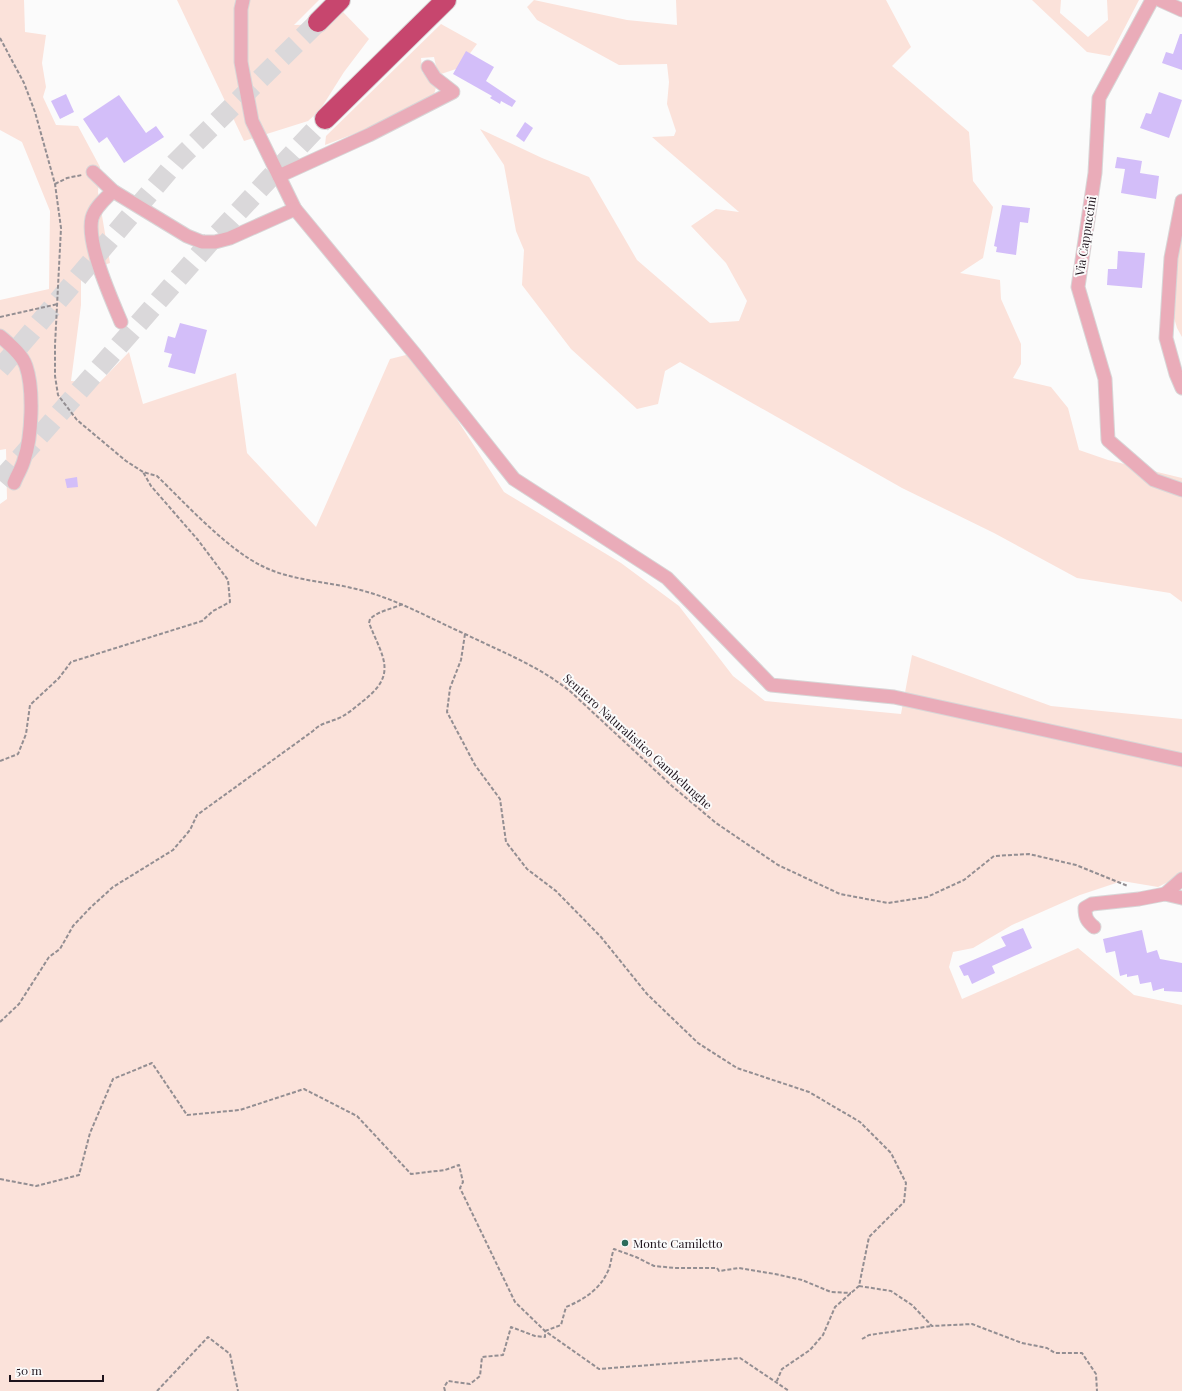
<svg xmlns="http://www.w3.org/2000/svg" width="1182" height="1391" viewBox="0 0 1182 1391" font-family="'Playfair Display',serif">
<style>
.green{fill:#fbe2da}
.building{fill:#d3bef9}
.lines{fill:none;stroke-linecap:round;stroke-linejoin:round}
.highway-tunnel{stroke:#dad8da;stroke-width:20;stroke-dasharray:20 10;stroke-linecap:butt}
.minor-casing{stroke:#d8d6d7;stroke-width:15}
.highway-casing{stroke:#d8d6d7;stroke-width:22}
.path{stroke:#938e92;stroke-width:2;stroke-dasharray:4 2;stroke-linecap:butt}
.minor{stroke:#eaacb9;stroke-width:13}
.highway{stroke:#c7466e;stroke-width:20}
.poi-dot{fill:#2b6c5b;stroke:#fbfbfb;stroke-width:1.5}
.labels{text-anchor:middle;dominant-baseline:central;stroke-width:4;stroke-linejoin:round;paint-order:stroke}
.street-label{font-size:12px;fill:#1e131c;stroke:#fbfbfb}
.poi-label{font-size:12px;fill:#1e131c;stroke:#fbfbfb;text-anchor:start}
</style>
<rect width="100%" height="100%" fill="#fbfbfb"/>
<!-- green -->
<g class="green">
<path d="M0,0H24L25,32L46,35L42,63L46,87L43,97L56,125L78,126L100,167L98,192L110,263L83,272L81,276V305L71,381L99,383L129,352L143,404L236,373L247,453L316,527L390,359L414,353L504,492L621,563L679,606L733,676L765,701L901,714L912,655L1051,706L1182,719V875L1158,887L1122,881L1080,895L1012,925L973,948L953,952L949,967L962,999L1078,948L1134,995L1182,1005V1391H0V504L7,499L6,449L0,450V300L49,289L50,211L22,142L0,130Z"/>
<path d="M177,0H319L294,25L329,24L342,11L369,39L344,72L320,110L308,121L244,141Z"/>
<path d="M534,0L627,20L677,25L676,0H886L911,47L892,66L969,132L973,181L993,207L983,258L960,273L1000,280L1001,299L1021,344V364L1013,378L1051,387L1068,408L1079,450L1108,460L1182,478V602L1170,593L1077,578L994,533L902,488L680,362L665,371L658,404L637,409L571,349L522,285L524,250L516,231L504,165L480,129L542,158L589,177L637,260L710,323L739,321L747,301L726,263L691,226L716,209L739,212L652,137L674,136L676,131L667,104L669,82L667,64L619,65L537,20L527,7Z"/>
<path d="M1032,0H1061L1060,13L1088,37L1108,20L1107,0H1139L1110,56L1087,52Z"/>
<path d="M441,24L477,44L459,68L438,75L434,57L421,58L422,72L437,84L433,98L416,112L367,129L325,145L326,136Z"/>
<path d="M1182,202V337L1177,328L1172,311Z"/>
</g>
<!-- building -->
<g class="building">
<path d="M1180,34H1182V70L1162,63L1166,52L1173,54Z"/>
<path d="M466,51L494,67L486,81L516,101L512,107L501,101L500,104L490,98L492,96L453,74Z"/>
<path d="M1159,92L1182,100L1169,138L1140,128L1146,113L1151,114Z"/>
<path d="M66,94L74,112L60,119L51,101Z"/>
<path d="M119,95L146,133L156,126L164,137L124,163L107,137L99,143L83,119Z"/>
<path d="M525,122L533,128L524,142L516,136Z"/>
<path d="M1117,157L1142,161L1140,173L1159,176L1156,199L1121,193L1125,169L1115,168Z"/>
<path d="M1002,205L1030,208L1028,223L1020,222L1016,255L996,252L997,247L994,246Z"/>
<path d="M1118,251L1145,253L1142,288L1107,285L1108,269H1117Z"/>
<path d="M180,323L207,330L195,374L168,367L172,354L164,352L168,336L175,338Z"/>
<path d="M77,477L78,487L67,488L65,479Z"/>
<path d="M1023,928L1032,948L992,966L995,973L972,984L968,975L964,976L959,966L1006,946L1001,937Z"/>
<path d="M1142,930L1147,953L1157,950L1160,959L1182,963V992L1164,991V988L1153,991L1151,982L1140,984L1138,975L1127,977V974L1120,976L1115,951L1106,953L1103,939Z"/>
</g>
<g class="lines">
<!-- highway-tunnel -->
<g class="highway-tunnel">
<path d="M0,369L176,162L318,22"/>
<path d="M0,481L211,241L325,119"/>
</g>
<defs>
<g id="minor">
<path d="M243,0L241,9V62L252,121L295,209L414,353L514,479L667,578L771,685L894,697L1182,760"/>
<path d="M1152,0L1099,98L1095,173L1078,287L1105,379L1108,440L1154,480L1182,490"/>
<path d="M1160,0L1182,10"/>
<path d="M93,172L113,191L187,236L202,242H215L230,238L295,209"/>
<path d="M279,176L369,135L453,92L435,78L428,67"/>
<path d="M113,191C105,199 95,207 92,218C86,243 111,298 121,322"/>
<path d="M1182,201L1171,258L1166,338L1176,374L1182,388"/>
<path d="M0,336C9,344 22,354 26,366C34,389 32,437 24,460C22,468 17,475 14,483"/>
<path d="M1165,894L1182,879"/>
<path d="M1094,927C1087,921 1085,918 1085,908L1092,904L1139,899L1165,894L1182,898"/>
</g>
<g id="highway">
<path d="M318,22L340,0"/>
<path d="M325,119L446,0"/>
</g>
</defs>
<!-- minor casing -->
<use href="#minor" class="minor-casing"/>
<!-- highway casing -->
<use href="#highway" class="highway-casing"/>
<!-- path -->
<g class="path">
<path d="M0,38L24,83L35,112L55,184L61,228L55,345V376L58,395L77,420L126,461L143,472L157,476C186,504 227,549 262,566C292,581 325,581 356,589C395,598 429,618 465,634C502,652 539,666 571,692L672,786L716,823L778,865L840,894L888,903L927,897L964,880L994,856L1029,854L1076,865L1128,886"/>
<path d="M55,184L67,178L82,175"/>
<path d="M0,317L58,304"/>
<path d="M465,634L461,660L450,688L447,712L475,765L500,799L506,842L527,869L556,891L601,937L647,994L698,1043L737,1068L809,1092L860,1122L891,1153L906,1183L904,1202L869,1237L859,1286L835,1307L823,1335L810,1350L782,1369L776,1383"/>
<path d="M0,761L18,754L26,734L30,705L59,678L71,662L202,621L213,611L230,602L228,580L198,540L151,486L143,472"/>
<path d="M0,1022L19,1004L49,957L60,949L73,926L90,908L113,887L173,850L190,830L197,815L313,731C321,722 333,722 343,716C350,712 357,706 363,701C398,674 383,658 369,623L370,619C378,611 392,609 403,604"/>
<path d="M0,1179L36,1186L79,1175L90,1133L113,1079L152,1063L187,1115L240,1110L304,1089L357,1116L411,1174L445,1170L459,1165L463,1182L460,1188L515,1302L545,1331L599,1369L740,1358L789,1391"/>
<path d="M859,1286L891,1291L912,1305L932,1326L972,1324L1022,1343L1047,1348L1055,1353H1082L1096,1374L1097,1391"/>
<path d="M545,1331L561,1325L566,1307C583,1300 599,1290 607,1273C611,1267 611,1256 614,1249L636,1257L654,1266L675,1268H717L719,1271L739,1268L775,1274L802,1280L831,1292L851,1293"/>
<path d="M862,1339L869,1335L932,1326"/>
<path d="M157,1391L208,1337L230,1354L238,1391"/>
<path d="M445,1391L444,1387L448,1381L470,1384L480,1376L482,1357L503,1355L511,1327L535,1336L545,1337V1331"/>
</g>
<!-- minor -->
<use href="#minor" class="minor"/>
<!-- highway -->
<use href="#highway" class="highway"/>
</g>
<!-- markers -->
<circle class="poi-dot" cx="625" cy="1243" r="4"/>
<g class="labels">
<!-- street labels -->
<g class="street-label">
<text transform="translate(1085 236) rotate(-81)">Via Cappuccini</text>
<text transform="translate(638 741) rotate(42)">Sentiero Naturalistico Gambelunghe</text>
</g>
<!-- poi labels -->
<g class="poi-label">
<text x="633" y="1243">Monte Camiletto</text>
</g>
</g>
<!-- scale -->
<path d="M10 1375v6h93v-6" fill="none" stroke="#1e131c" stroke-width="2"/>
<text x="16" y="1375" font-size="12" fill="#1e131c" stroke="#fbfbfb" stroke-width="3" paint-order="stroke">50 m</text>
</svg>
